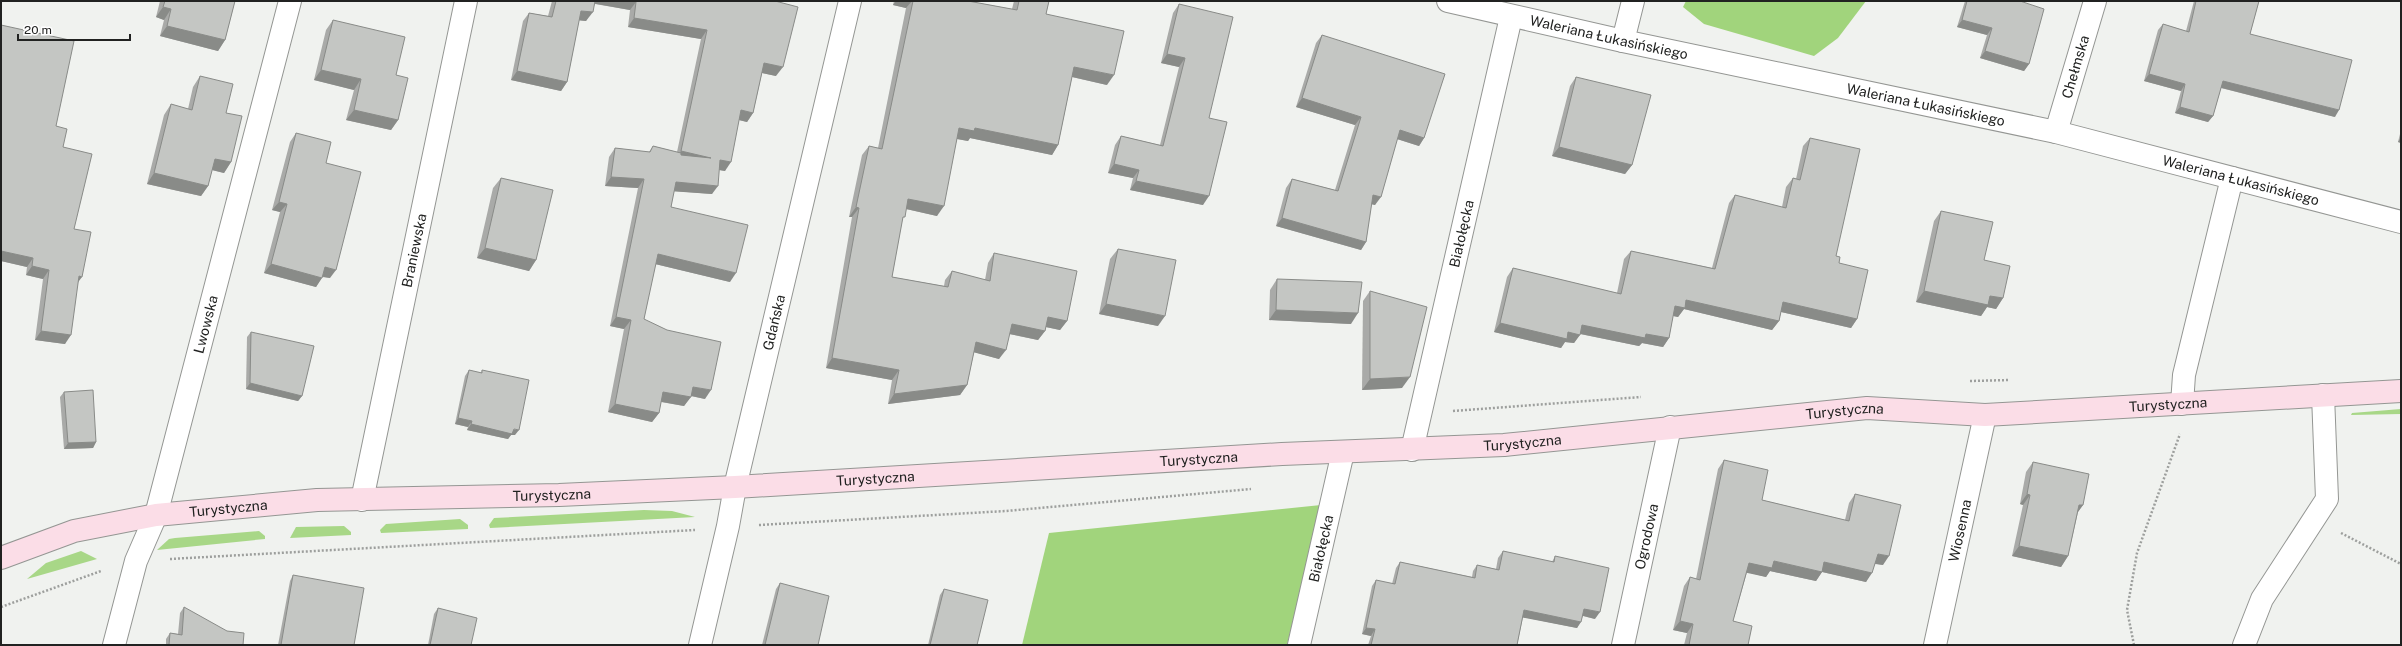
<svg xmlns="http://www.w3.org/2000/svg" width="2402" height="646" viewBox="0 0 2402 646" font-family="'Public Sans',sans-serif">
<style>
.green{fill:#a8d787}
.forest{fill:#a1d47c}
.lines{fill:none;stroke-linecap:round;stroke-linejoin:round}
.lane-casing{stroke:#949693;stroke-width:24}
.street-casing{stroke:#949693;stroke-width:24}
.secondary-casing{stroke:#949693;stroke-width:24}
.path{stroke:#9d9f9d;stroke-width:2.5;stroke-dasharray:2 2;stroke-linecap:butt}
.lane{stroke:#fff;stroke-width:22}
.street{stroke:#fff;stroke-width:22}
.secondary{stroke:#fbdde7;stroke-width:22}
.wall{fill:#a9aaa8}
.shaded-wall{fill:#898b88}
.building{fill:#c4c6c3;stroke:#898b88}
.labels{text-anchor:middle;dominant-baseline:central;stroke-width:3.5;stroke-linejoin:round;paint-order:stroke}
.street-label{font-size:14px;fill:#212221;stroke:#fff}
</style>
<rect width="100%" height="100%" fill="#f0f2ef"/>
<!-- green -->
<g class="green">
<path d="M2401,409V414L2351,415L2352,413Z"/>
<path d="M644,510L672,511L695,517L490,528L489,525L494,518Z"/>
<path d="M460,519L468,525V529L381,533L380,530L386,524Z"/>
<path d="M344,526L351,532V535L290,538L296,527Z"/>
<path d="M259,531L265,536V539L157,550L169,539L175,538Z"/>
<path d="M81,551L97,559L27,579L46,563Z"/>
</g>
<!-- forest -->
<g class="forest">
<path d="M1686,1H1866L1838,38L1814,56L1704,24L1683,7Z"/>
<path d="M1321,505L1287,645H1022L1049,533Z"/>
</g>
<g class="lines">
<defs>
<g id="lane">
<path d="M1623,41L1633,1"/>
<path d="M2182,404L2184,375L2232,178"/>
<path d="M2244,645L2262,599L2327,499L2323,395"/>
</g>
<g id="street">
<path id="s1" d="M1448,1L1623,41L2056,132L2401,222"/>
<path id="s2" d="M2056,132L2095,1"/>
<path id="s3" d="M1412,450L1511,17"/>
<path id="s4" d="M362,500L466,1"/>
<path id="s5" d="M114,645L136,561L156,515L290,1"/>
<path id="s6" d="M700,645L728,526L735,487L850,1"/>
<path id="s7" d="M1299,645L1343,452"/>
<path id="s8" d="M1623,645L1670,427"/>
<path id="s9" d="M1935,645L1985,415"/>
</g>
<g id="secondary">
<path id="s10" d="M1,558L74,531L156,515L317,500L559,495L735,487L1282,454L1504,445L1867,408L1985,415L2401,391"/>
</g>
</defs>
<!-- lane casing -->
<use href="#lane" class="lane-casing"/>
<!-- street casing -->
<use href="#street" class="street-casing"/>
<!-- secondary casing -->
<use href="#secondary" class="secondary-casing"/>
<!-- path -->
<g class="path">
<path d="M1970,381L2009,380"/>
<path d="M1453,411L1641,397"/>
<path d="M759,525L1006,511L1251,489"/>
<path d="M2341,533L2401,564"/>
<path d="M170,559L695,530"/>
<path d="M1,607L101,571"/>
<path d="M2134,645L2127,610L2137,553L2180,434"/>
</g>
<!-- lane -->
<use href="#lane" class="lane"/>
<!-- street -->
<use href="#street" class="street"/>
<!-- secondary -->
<use href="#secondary" class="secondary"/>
</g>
<!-- wall -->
<g class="wall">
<path d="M160,1H235L225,40L218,51L160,36L164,20L156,17Z"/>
<path d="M552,1H775L776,76L762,73L753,113L747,122L739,120L725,171L719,170L712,194L674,191L671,207L730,282L655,264L644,319L705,399L691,396L684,406L661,402L659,413L652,422L608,412L624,329L610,326L638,188L605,186L609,157L615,148L649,152L653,146L677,152L701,39L628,27L630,10L595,4L586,21L579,20L567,82L561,91L511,80L523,21L529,13L548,16Z"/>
<path d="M894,1H968L1012,9L1014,1H1049L1046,14L1107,85L1072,77L1058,145L1052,155L970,138L968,141L957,139L937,216L906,209L902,221L892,277L944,286L945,280L952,271L985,280L988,263L994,253L1067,321L1060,330L1046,327L1045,331L1038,340L1009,334L999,359L974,352L967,385L960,395L888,404L892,380L826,368L852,217H849L862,155L869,146L878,148L906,8L893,5Z"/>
<path d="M1965,1H2020L2029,64L2024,71L1980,58L1987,35L1957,27Z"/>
<path d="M2194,1H2259L2250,34L2335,117L2221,88L2213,116L2208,122L2175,113L2181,91L2144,81L2158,30L2163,24L2186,31Z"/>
<path d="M1179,4L1209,118L1203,205L1130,190L1133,178L1108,173L1115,145L1121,136L1160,145L1179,67L1161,63L1173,13Z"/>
<path d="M333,20L396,75L398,120L391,130L346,120L354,90L314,80L326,30Z"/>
<path d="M1,25L56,126L63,147L74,229L78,282L65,344L35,340L43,279L26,275L27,267L1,261Z"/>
<path d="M1322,35L1424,138L1419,146L1397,139L1375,205L1371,204L1366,242L1361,250L1276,226L1286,188L1292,179L1335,190L1355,125L1296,107L1316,43Z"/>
<path d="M200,76L226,113L231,162L224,173L212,170L208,186L201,196L147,184L164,115L171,104L188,109L193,87Z"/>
<path d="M1576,77L1632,165L1625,174L1552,156L1570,86Z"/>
<path d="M2401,130V143L2398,142Z"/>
<path d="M296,133L330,278L322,277L316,287L264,273L280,212L272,210L290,142Z"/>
<path d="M1810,138L1836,256L1857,319L1851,328L1781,312L1779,321L1772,330L1684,309L1678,317L1673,316L1669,338L1663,347L1642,343L1639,346L1580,334L1574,343L1565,342L1561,348L1494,332L1507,277L1513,268L1617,293L1624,259L1631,251L1712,268L1729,203L1735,195L1782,207L1786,187L1793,178L1796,179L1803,146Z"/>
<path d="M501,178L536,260L529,271L477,258L493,188Z"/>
<path d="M1941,211L1984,260L2003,298L1996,309L1987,307L1981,316L1916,302L1934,221Z"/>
<path d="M1118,249L1158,326L1099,314L1110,259Z"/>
<path d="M1277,279L1351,324L1269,320L1270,290Z"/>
<path d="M1370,291L1402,388L1362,390L1363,301Z"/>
<path d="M251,332L302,396L298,401L246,389L247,337Z"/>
<path d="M469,370L481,373L482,370L515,435H511L508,439L467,430L468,427L455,424L465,376Z"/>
<path d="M64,392L96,442L93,448L64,449L60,397Z"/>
<path d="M1724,460L1762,500L1845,520L1849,503L1855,494L1883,565L1875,564L1866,582L1822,572L1816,581L1770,571L1766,577L1747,572L1733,621L1748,645H1684L1687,633L1673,630L1684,586L1690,577L1696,579L1718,469Z"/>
<path d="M2033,462L2083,505L2078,512L2068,556L2061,567L2012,556L2023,505L2020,504L2026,472Z"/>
<path d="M1503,551L1552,562L1555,556L1595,619L1583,616L1577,628L1523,617L1517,645H1368L1371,636L1362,634L1372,586L1376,580L1392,584L1396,568L1400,562L1472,577L1473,571L1477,565L1496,569L1498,558Z"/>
<path d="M293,575L354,645H278L290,581Z"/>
<path d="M780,583L818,645H762L776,589Z"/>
<path d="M944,589L977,645H928L940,595Z"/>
<path d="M184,607L243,645H166V639L170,633L178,634L180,613Z"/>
<path d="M438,608L471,645H428L434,614Z"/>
</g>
<!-- shaded-wall -->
<g class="shaded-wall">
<path d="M592,1H634L636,2L630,10L591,3Z"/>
<path d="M896,1H912L906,8L893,5Z"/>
<path d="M163,7L171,9L164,20L156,17Z"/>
<path d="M581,11L593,12L586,21L575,20Z"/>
<path d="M634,18L707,30L701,39L628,27Z"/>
<path d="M1962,20L1992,28L1987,35L1957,27Z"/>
<path d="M167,26L225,40L218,51L160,36Z"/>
<path d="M1985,51L2029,64L2024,71L1980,58Z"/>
<path d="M1167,54L1185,58L1179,67L1161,63Z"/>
<path d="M764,63L783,67L776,76L758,72Z"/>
<path d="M1074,67L1114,75L1107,85L1068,76Z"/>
<path d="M321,70L361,79L354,90L314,80Z"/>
<path d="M517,71L567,82L561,91L511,80Z"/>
<path d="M2149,74L2185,84L2181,91L2144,81Z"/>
<path d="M2223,81L2339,110L2335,117L2218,87Z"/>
<path d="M1302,98L1361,117L1355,125L1296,107Z"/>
<path d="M2180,107L2213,116L2208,122L2175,113Z"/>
<path d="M354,110L398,120L391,130L346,120Z"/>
<path d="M741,110L753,113L747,122L735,119Z"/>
<path d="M959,128H975L1058,145L1052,155L970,138L968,141L952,138Z"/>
<path d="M1400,130L1424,138L1419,146L1394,138Z"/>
<path d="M2401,137V143L2398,142Z"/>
<path d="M1559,147L1632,165L1625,174L1552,156Z"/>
<path d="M681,151L711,158L675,160Z"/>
<path d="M215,159L231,162L224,173L208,169Z"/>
<path d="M720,160L731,162L725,171L714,169Z"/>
<path d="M1114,164L1139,170L1133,178L1108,173Z"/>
<path d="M154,173L208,186L201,196L147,184Z"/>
<path d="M611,177L644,179L638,188L605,186Z"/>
<path d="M1136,181L1209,196L1203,205L1130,190Z"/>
<path d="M676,182L718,186L712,194L669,191Z"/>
<path d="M1373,195L1381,197L1375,205L1367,203Z"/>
<path d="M908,199L944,206L937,216L902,208Z"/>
<path d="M279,202L287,204L280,212L272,210Z"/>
<path d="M856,207L859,208L852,217H849Z"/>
<path d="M1282,218L1366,242L1361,250L1276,226Z"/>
<path d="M485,248L536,260L529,271L477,258Z"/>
<path d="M1,251L33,258L27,267L1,261Z"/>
<path d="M658,254L736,273L730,282L651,263Z"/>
<path d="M271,264L322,278L316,287L264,273Z"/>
<path d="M32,266L49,270L43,279L26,275Z"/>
<path d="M325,267L336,270L330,278L319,276Z"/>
<path d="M79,276L82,277L76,285Z"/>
<path d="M1924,291L1990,296L2003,298L1996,309L1987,307L1981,316L1916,302Z"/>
<path d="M1686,300L1779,321L1772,330L1684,309L1678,317L1669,315L1675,306Z"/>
<path d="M1783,302L1857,319L1851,328L1777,311Z"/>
<path d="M1106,304L1165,316L1158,326L1099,314Z"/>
<path d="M1276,310L1358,313L1351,324L1269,320Z"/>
<path d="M616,317L631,320L624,329L610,326Z"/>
<path d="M1048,317L1067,321L1060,330L1041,326Z"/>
<path d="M1500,323L1568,332L1580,335L1574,343L1565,342L1561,348L1494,332Z"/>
<path d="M1012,324L1045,331L1038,340L1005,333Z"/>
<path d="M1582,325L1646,334L1669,338L1663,347L1642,343L1639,346L1576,333Z"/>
<path d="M41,331L71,335L65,344L35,340Z"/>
<path d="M976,342L1006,350L999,359L969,351Z"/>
<path d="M832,358L899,370L892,380L826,368Z"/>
<path d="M1410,377L1402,388L1362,390L1370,379Z"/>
<path d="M250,383L302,396L298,401L246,389Z"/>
<path d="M967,385L960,395L888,404L894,394Z"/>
<path d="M693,387L711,390L705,399L687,395Z"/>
<path d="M663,392L691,397L684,406L657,401Z"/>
<path d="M615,404L659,413L652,422L608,412Z"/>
<path d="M458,418L472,421L468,427L455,424Z"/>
<path d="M471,424L519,430L515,435H511L508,439L467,430Z"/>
<path d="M96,442L93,448L64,449L68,443Z"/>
<path d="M2027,494L2030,495L2023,505L2020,504Z"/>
<path d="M2079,505H2083L2075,516Z"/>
<path d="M2019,546L2068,556L2061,567L2012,556Z"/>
<path d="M1878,554L1889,556L1883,565L1871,563Z"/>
<path d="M1774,561L1822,572L1816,581L1770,571L1766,577L1743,572L1749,563Z"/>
<path d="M1824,562L1872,573L1866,582L1818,571Z"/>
<path d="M1584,609L1600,612L1595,619L1580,615Z"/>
<path d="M1524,610L1581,622L1577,628L1520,617Z"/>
<path d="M1680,621L1693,624L1687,633L1673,630Z"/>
<path d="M1366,628L1375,629L1371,636L1362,634Z"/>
</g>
<!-- building -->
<g class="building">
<path d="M165,1H235L225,40L167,26L171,9L163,7Z"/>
<path d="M556,1H595L593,12L581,11L567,82L517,71L529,13L552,17Z"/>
<path d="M634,1H775L798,7L783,67L764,63L753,113L741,110L731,162L720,160L718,186L676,182L671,207L748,225L736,273L658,254L644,319L667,330L721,342L711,390L693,387L691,397L663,392L659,413L615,404L631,320L616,317L644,179L611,177L615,148L650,152L653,146L681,153V155L711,158L681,151L707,30L634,18L636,2Z"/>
<path d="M913,1H968L1017,10L1019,1H1049L1046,14L1124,31L1114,75L1074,67L1058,145L975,128L974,131L959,128L944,206L908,199L905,217H903L892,277L948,287L952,271L990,281L994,253L1077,271L1067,321L1048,317L1045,331L1012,324L1006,350L976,342L967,385L894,394L899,370L832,358L859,208L856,207L869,146L882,149Z"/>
<path d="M1967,1H2020L2044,9L2029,64L1985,51L1992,28L1962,20Z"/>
<path d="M2196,1H2259L2250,34L2352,60L2339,110L2223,81L2213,116L2180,107L2185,84L2149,74L2163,24L2189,32Z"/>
<path d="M1179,4L1233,17L1209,118L1227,122L1209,196L1136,181L1139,170L1114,164L1121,136L1163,146L1185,58L1167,54Z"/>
<path d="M333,20L405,37L396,75L408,78L398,120L354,110L361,79L321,70Z"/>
<path d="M1,25L74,41L56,126L67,129L63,147L92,154L74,229L91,232L82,277L79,276L71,335L41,331L49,270L32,266L33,258L1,251Z"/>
<path d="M1322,35L1445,74L1424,138L1400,130L1381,197L1373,195L1366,242L1282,218L1292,179L1338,191L1361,117L1302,98Z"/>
<path d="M200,76L233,84L226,113L242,116L231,162L215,159L208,186L154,173L171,104L192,110Z"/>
<path d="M1576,77L1651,95L1632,165L1559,147Z"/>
<path d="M296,133L331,142L326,163L361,172L336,270L325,267L322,278L271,264L287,204L279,202Z"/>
<path d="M1810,138L1860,149L1836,256L1840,257L1839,263L1868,270L1857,319L1783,302L1779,321L1686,300L1685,308L1675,306L1669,338L1646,334L1645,338L1582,325L1580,335L1568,332L1567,339L1500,323L1513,268L1621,294L1631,251L1715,269L1735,195L1786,208L1793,178L1800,180Z"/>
<path d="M501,178L553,190L536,260L485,248Z"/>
<path d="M1941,211L1993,222L1984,260L2010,266L2003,298L1990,296L1988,305L1924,291Z"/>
<path d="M1118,249L1176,260L1165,316L1106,304Z"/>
<path d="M1277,279L1362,282L1358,313L1276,310Z"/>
<path d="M1370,291L1427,307L1410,377L1370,379Z"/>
<path d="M251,332L314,346L302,396L250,383Z"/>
<path d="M469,370L482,373V370L529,380L519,430L514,429L512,434L471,424L472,421L458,418Z"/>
<path d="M93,390L96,442L68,443L64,392Z"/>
<path d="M1724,460L1768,470L1762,500L1849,521L1855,494L1901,505L1889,556L1878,554L1872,573L1824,562L1822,572L1774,561L1772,568L1749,563L1733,621L1752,626L1748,645H1689L1693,624L1680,621L1690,577L1700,580Z"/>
<path d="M2033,462L2089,474L2083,505H2079L2068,556L2019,546L2030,495L2027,494Z"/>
<path d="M1503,551L1554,562L1555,556L1609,568L1600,612L1584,609L1581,622L1524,610L1517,645H1371L1375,629L1366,628L1376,580L1395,584L1400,562L1475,578L1477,565L1499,570Z"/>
<path d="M293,575L364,588L354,645H281Z"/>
<path d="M780,583L829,596L818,645H765Z"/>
<path d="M944,589L988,600L977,645H930Z"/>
<path d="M184,607L227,631L244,633L243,645H169L170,633L182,635Z"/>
<path d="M438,608L477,618L471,645H430Z"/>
</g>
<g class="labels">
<!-- street labels -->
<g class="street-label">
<text stroke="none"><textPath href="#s1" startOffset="165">Waleriana Łukasińskiego</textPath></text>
<text stroke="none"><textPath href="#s2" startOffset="68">Chełmska</textPath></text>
<text stroke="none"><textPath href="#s1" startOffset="489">Waleriana Łukasińskiego</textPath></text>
<text stroke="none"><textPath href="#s1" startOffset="813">Waleriana Łukasińskiego</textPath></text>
<text stroke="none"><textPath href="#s3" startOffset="222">Białołęcka</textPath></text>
<text stroke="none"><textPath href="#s4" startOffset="255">Braniewska</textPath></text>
<text stroke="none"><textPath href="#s6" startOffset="331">Gdańska</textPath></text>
<text stroke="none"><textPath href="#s5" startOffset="334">Lwowska</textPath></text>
<text stroke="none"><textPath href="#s10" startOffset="2178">Turystyczna</textPath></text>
<text stroke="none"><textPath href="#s10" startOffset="1854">Turystyczna</textPath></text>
<text stroke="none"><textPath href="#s10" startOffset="1530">Turystyczna</textPath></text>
<text stroke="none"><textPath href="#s10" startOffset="1206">Turystyczna</textPath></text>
<text stroke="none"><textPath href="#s10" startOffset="882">Turystyczna</textPath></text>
<text stroke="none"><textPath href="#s10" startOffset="558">Turystyczna</textPath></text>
<text stroke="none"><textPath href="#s10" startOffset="234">Turystyczna</textPath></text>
<text stroke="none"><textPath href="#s9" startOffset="117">Wiosenna</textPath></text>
<text stroke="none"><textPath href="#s8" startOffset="111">Ogrodowa</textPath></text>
<text stroke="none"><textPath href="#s7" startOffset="99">Białołęcka</textPath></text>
</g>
</g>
<!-- border -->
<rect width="2402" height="646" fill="none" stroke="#212221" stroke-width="4"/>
<!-- scale -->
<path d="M18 34v6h112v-6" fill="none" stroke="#212221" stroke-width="2"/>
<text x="24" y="34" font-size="12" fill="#212221" stroke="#ffffff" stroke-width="3" paint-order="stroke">20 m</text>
</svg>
